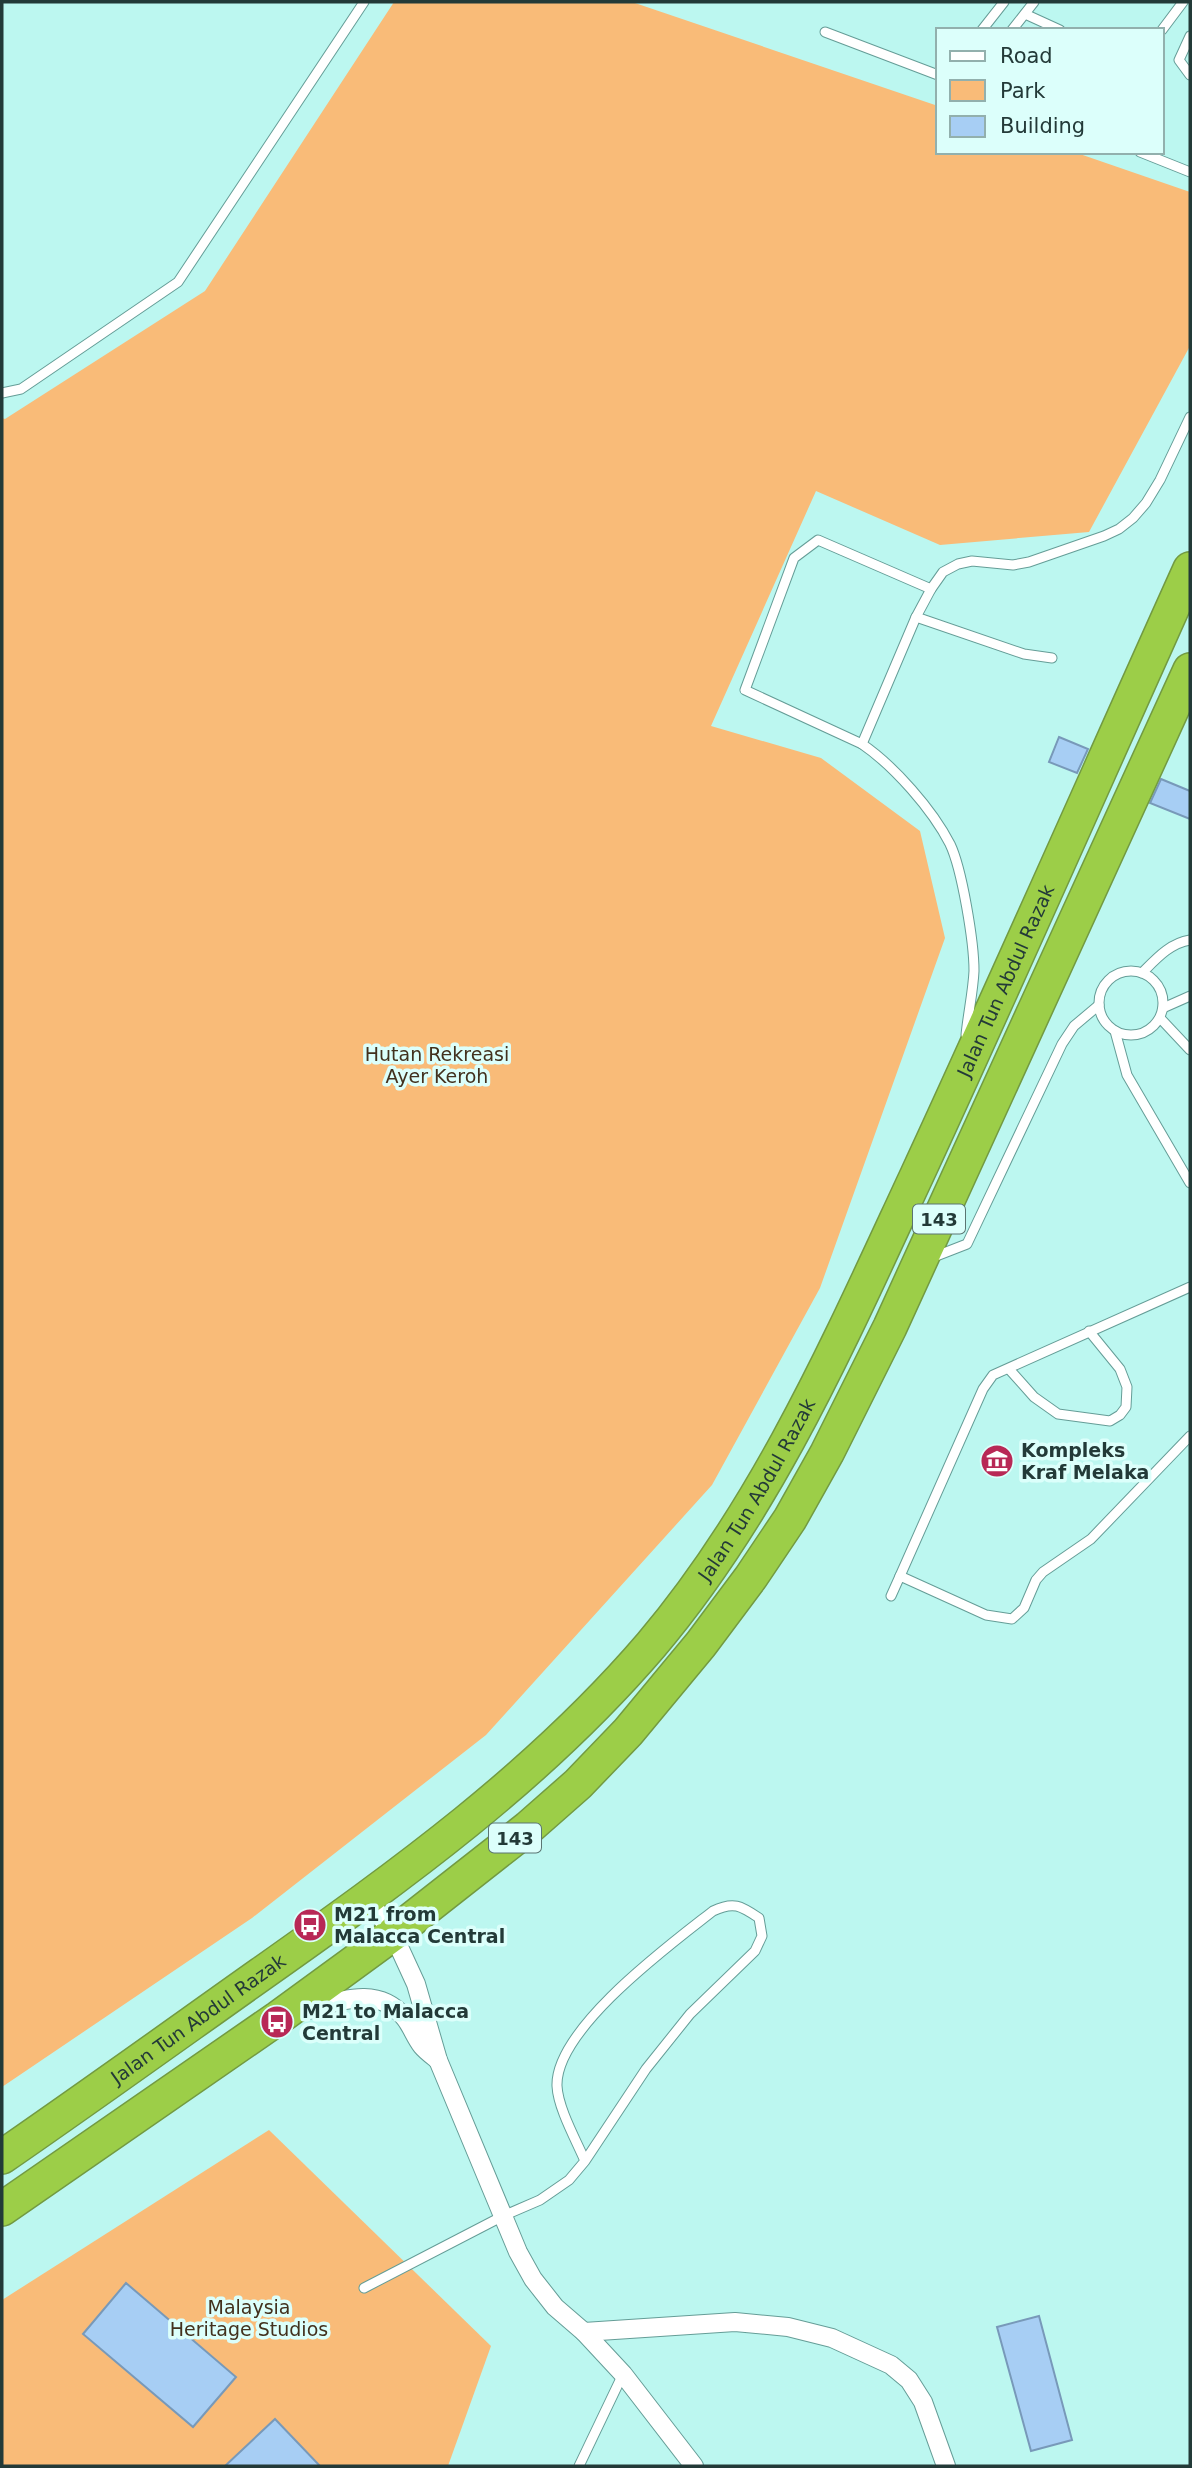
<svg xmlns="http://www.w3.org/2000/svg" width="1192" height="2468" viewBox="0 0 1192 2468" font-family="'DejaVu Sans',sans-serif">
<style>
.green{fill:#f9bb78}
.building{fill:#a7cef4;stroke:#7899b9;stroke-width:2}
.lines{fill:none;stroke-linecap:round;stroke-linejoin:round}
.lane-casing{stroke:#659d97;stroke-width:11}
.street-casing{stroke:#659d97;stroke-width:20}
.highway-casing{stroke:#729a42;stroke-width:36}
.lane{stroke:#fff;stroke-width:9}
.street{stroke:#fff;stroke-width:18}
.highway{stroke:#9cce48;stroke-width:33}
.labels{text-anchor:middle;dominant-baseline:central;stroke-width:7;stroke-linejoin:round;paint-order:stroke}
.shield{fill:#dcfffb;stroke:#5a7572;stroke-width:2}
.shield-label{font-size:18px;font-weight:bold;fill:#233a38}
.street-label{font-size:19px;fill:#233a38;stroke:#dcfffb}
.park-label{font-size:19px;fill:#42311e;stroke:#dcfffb}
.poi-label{font-size:19px;font-weight:bold;fill:#233a38;stroke:#dcfffb;text-anchor:start}
</style>
<rect width="100%" height="100%" fill="#bcf7f0"/>
<!-- green -->
<g class="green">
<path d="M394,2H632L938,106V152H1074L1190,192V346L1089,532L940,545L816,491L711,726L821,758L920,831L945,938L820,1288L712,1485L486,1735L252,1918L2,2087V418L5,419L205,291Z"/>
<path d="M269,2130L491,2346L448,2466H2V2300Z"/>
</g>
<!-- building -->
<g class="building">
<path d="M1059,737L1088,749L1077,773L1049,762Z"/>
<path d="M1161,779L1190,791V819L1150,803Z"/>
<path d="M126,2283L236,2377L193,2427L83,2334Z"/>
<path d="M1039,2316L1072,2440L1031,2451L997,2327Z"/>
<path d="M275,2419L320,2466H225Z"/>
</g>
<g class="lines">
<defs>
<g id="lane">
<path d="M1025,14L1060,30"/>
<path d="M982,30L1004,2"/>
<path d="M1012,30L1034,2"/>
<path d="M1162,30L1183,2"/>
<path d="M825,32L938,75"/>
<path d="M1190,36L1179,60L1190,75"/>
<path d="M1140,152L1190,172"/>
<path d="M2,393L21,389L178,282L364,2"/>
<path d="M916,617L1024,654L1052,658"/>
<path d="M862,744L745,690L794,558L818,540L931,589"/>
<circle cx="1131" cy="1003" r="32"/>
<path d="M1142,973C1156,959 1170,943 1190,940"/>
<path d="M1163,1008L1190,996"/>
<path d="M1160,1018L1190,1050"/>
<path d="M1115,1031L1127,1075L1190,1183"/>
<path d="M966,1035C968,1014 973,992 974,971C974,942 962,869 950,844C932,809 894,766 862,744L916,617L931,589L943,572L958,564L972,561L1013,565L1029,562L1104,536L1119,529L1133,518L1146,503L1160,480L1190,417"/>
<path d="M931,1258L967,1244L1062,1044L1074,1026L1099,1005"/>
<path d="M1009,1369L1034,1397L1058,1414L1110,1421L1120,1415L1126,1407L1127,1387L1120,1369L1089,1331"/>
<path d="M900,1576L983,1389L993,1375L1190,1287"/>
<path d="M891,1596L900,1576L986,1615L1012,1619L1024,1608L1036,1580L1043,1572L1091,1539L1190,1436"/>
<path d="M364,2288L503,2216L540,2200L569,2180L585,2161L646,2069L690,2014L755,1951L762,1936L759,1918C741,1906 734,1901 713,1911C671,1944 555,2029 557,2086C558,2108 576,2140 585,2161"/>
<path d="M579,2466L623,2374"/>
</g>
<g id="street">
<path d="M368,1899L393,1934L416,1984L438,2060L518,2252L533,2279L555,2307L584,2332L623,2374L694,2466"/>
<path d="M300,2012C337,2003 376,1983 405,2018C412,2027 415,2037 422,2046C426,2051 433,2056 438,2060"/>
<path d="M584,2332L735,2322L788,2327L832,2338L891,2365L909,2380L923,2402L946,2466"/>
</g>
<g id="highway">
<path id="s1" d="M2,2157C89,2097 175,2035 261,1974C401,1875 538,1777 651,1645C768,1507 841,1338 917,1175C1010,974 1099,771 1190,569"/>
<path d="M2,2209L278,2018L393,1934L528,1828L578,1784L628,1732L701,1644L751,1577L790,1519L827,1453L890,1327L1190,670"/>
</g>
</defs>
<!-- lane casing -->
<use href="#lane" class="lane-casing"/>
<!-- street casing -->
<use href="#street" class="street-casing"/>
<!-- highway casing -->
<use href="#highway" class="highway-casing"/>
<!-- lane -->
<use href="#lane" class="lane"/>
<!-- street -->
<use href="#street" class="street"/>
<!-- highway -->
<use href="#highway" class="highway"/>
</g>
<!-- icons -->
<defs>
<symbol id="museum-disc" viewBox="-11 -11 22 22"><circle r="9.5" fill="#b82856" stroke="#dcfffb"/><path d="M0-6L6-3V-2H-6V-3ZM-5-1h2V3h-2ZM-1-1h2V3h-2ZM3-1h2V3H3ZM-6 4H6V6H-6Z" fill="#fff"/></symbol>
<symbol id="bus-disc" viewBox="-11 -11 22 22"><circle r="9.5" fill="#b82856" stroke="#dcfffb"/><path d="M-5-6H5V4H4V6H2V4H-2V6H-4V4H-5ZM-3.5-4V0h7V-4ZM-3.5 1.2v1.5H-2V1.2ZM2 1.2v1.5H3.5V1.2Z" fill="#fff"/></symbol>
</defs>
<g fill-rule="evenodd">
<use href="#museum-disc" x="978" y="1442" width="38" height="38"/>
<use href="#bus-disc" x="291" y="1906" width="38" height="38"/>
<use href="#bus-disc" x="258" y="2003" width="38" height="38"/>
</g>
<g class="labels">
<!-- shield labels -->
<g class="shield">
<rect x="913" y="1204.5" width="52" height="29" rx="5"/>
<rect x="489" y="1823.5" width="52" height="29" rx="5"/>
</g>
<g class="shield-label">
<text x="939" y="1219">143</text>
<text x="515" y="1838">143</text>
</g>
<!-- street labels -->
<g class="street-label">
<text stroke="none"><textPath href="#s1" startOffset="1584">Jalan Tun Abdul Razak</textPath></text>
<text stroke="none"><textPath href="#s1" startOffset="1017">Jalan Tun Abdul Razak</textPath></text>
<text stroke="none"><textPath href="#s1" startOffset="240">Jalan Tun Abdul Razak</textPath></text>
</g>
<!-- park labels -->
<g class="park-label">
<text x="437" y="1054">Hutan Rekreasi<tspan x="437" dy="22">Ayer Keroh</tspan></text>
<text x="249" y="2307">Malaysia<tspan x="249" dy="22">Heritage Studios</tspan></text>
</g>
<!-- poi labels -->
<g class="poi-label">
<text x="1021" y="1450">Kompleks<tspan x="1021" dy="22">Kraf Melaka</tspan></text>
<text x="334" y="1914">M21 from<tspan x="334" dy="22">Malacca Central</tspan></text>
<text x="302" y="2011">M21 to Malacca<tspan x="302" dy="22">Central</tspan></text>
</g>
</g>
<!-- border -->
<rect width="1192" height="2468" fill="none" stroke="#233a38" stroke-width="7"/>
<!-- legend -->
<rect x="936" y="28" width="228" height="126" fill="#dcfffb" stroke="#92b0ad" stroke-width="2"/>
<rect x="950" y="51" width="35" height="10" fill="#ffffff" stroke="#92b0ad" stroke-width="2"/>
<text x="1000" y="63" font-size="21" fill="#233a38">Road</text>
<rect x="950" y="80" width="35" height="21" fill="#f9bb78" stroke="#92b0ad" stroke-width="2"/>
<text x="1000" y="98" font-size="21" fill="#233a38">Park</text>
<rect x="950" y="116" width="35" height="21" fill="#a7cef4" stroke="#92b0ad" stroke-width="2"/>
<text x="1000" y="133" font-size="21" fill="#233a38">Building</text>
</svg>
